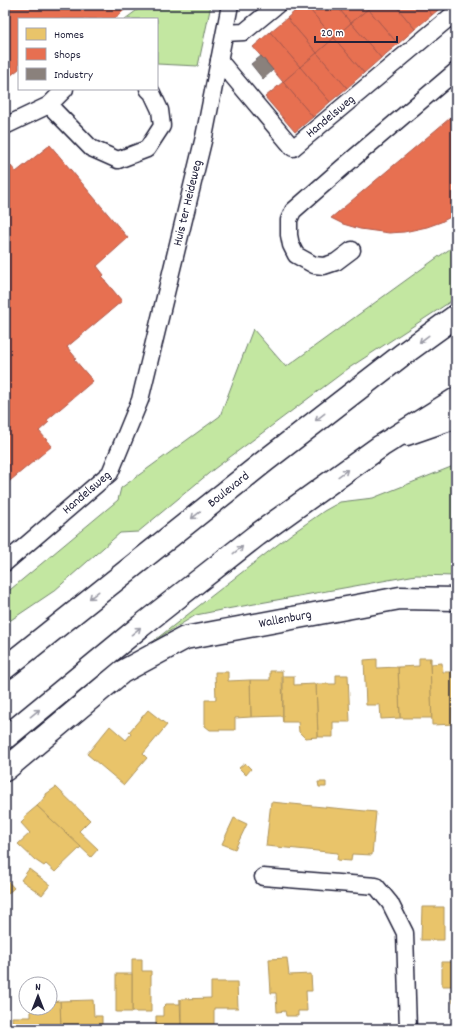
<svg xmlns="http://www.w3.org/2000/svg" width="461" height="1034" viewBox="0 0 461 1034" font-family="Dekko,sans-serif">
<style>
.green{fill:#c3e7a1;stroke:#72846e}
.homes{fill:#e9c46a;stroke:#ad935c}
.shops{fill:#e76f51;stroke:#ac584a}
.industry{fill:#8a817c;stroke:#6b6468}
.lines{fill:none;stroke-linecap:round;stroke-linejoin:round}
.service-casing{stroke:#22223b;stroke-width:19}
.minor-casing{stroke:#22223b;stroke-width:25}
.secondary-casing{stroke:#22223b;stroke-width:25}
.service{stroke:#fff;stroke-width:16}
.minor{stroke:#fff;stroke-width:22}
.secondary{stroke:#fff;stroke-width:22}
.oneway{stroke:#9c9ca7}
.labels{text-anchor:middle;dominant-baseline:central;stroke-width:4;stroke-linejoin:round;paint-order:stroke}
.street-label{font-size:13px;fill:#22223b;stroke:#fff}
</style>
<rect width="100%" height="100%" fill="#fff"/>
<filter id="ink" filterUnits="userSpaceOnUse"><feTurbulence type="fractalNoise" baseFrequency=".025" numOctaves="2"/><feDisplacementMap in="SourceGraphic" scale="8" xChannelSelector="R" yChannelSelector="G"/><feConvolveMatrix kernelMatrix="1 2 1 2 8 2 1 2 1" color-interpolation-filters="sRGB"/></filter>
<g filter="url(#ink)">
<!-- green -->
<g class="green">
<path d="M144,5H211L198,66L157,64V19H125Z"/>
<path d="M456,245V298L349,368L214,469L138,532L120,533L54,591L5,624V594L118,500L121,488L220,416L253,329L286,367L438,257Z"/>
<path d="M456,465V576L416,575L221,610L196,615L155,640L290,535L324,511L340,502L373,498Z"/>
</g>
<!-- homes -->
<g class="homes">
<path d="M419,658H430L432,718H400L398,667L419,666Z"/>
<path d="M430,658H431V664L442,663L443,672H456V724L432,725Z"/>
<path d="M377,659V668L398,667L400,718L381,719L380,705H366L364,660Z"/>
<path d="M270,671H282L283,722L282,716L251,717L250,680H270Z"/>
<path d="M215,672H228V681L250,680L251,717L235,718V730H210L205,726V700H216Z"/>
<path d="M336,675H348L350,722H333V737H318L316,684H336Z"/>
<path d="M283,676H294V685L316,684L318,737L305,738L299,732L298,722H283Z"/>
<path d="M148,710L167,725L143,754L147,758L124,785L87,754L110,726L126,740L131,734L129,732Z"/>
<path d="M245,763L251,769L246,775L239,768Z"/>
<path d="M318,782H326V787H319Z"/>
<path d="M56,787L90,820L79,831L98,849L91,857L37,806L46,796V794Z"/>
<path d="M271,802L376,812L372,855L352,854L351,861L337,860L338,853L266,846Z"/>
<path d="M37,806L81,847L55,872L46,864L44,866L35,860L18,844L30,833L21,823L25,819L24,817Z"/>
<path d="M234,818L247,824L235,849L222,844Z"/>
<path d="M29,869L50,885L42,895L21,880Z"/>
<path d="M5,878L14,888L5,896Z"/>
<path d="M422,907H444V940H421Z"/>
<path d="M452,952H456V1003H453L452,986H442V962H452Z"/>
<path d="M287,958L289,975L311,974L312,991H306L307,1011H298V1016H286L285,1011L277,1012L276,993H271L269,959Z"/>
<path d="M132,959H142V971H151V1012H132Z"/>
<rect x="116" y="974" width="16" height="38"/>
<path d="M211,982H237L238,1008H214V1029H181V999L211,998Z"/>
<path d="M180,999L181,1029H156V1016H163V1007L166,1004H180Z"/>
<path d="M93,1000L94,1016H102V1029H61L60,1001Z"/>
<path d="M60,1001L61,1029H13L12,1017H31V1008H50V1002Z"/>
</g>
<!-- shops -->
<g class="shops">
<path d="M5,5H130L114,19H19V69L5,80Z"/>
<path d="M302,5H306L334,38L317,53L287,18Z"/>
<path d="M306,5H336L351,23L334,38Z"/>
<path d="M336,5H365L368,9L351,23Z"/>
<path d="M373,5H395L415,29L398,44L368,9Z"/>
<path d="M395,5H424L432,15L415,29Z"/>
<path d="M424,5H444L432,15Z"/>
<path d="M368,9L398,44L381,58L351,23Z"/>
<path d="M287,18L317,53L300,67L270,32Z"/>
<path d="M351,23L381,58L364,73L334,38Z"/>
<path d="M270,32L300,67L283,82L253,47Z"/>
<path d="M334,38L364,73L347,88L317,53Z"/>
<path d="M317,53L347,88L330,102L300,67Z"/>
<path d="M300,67L330,102L313,117L283,82Z"/>
<path d="M283,82L313,117L295,132L265,97Z"/>
<path d="M456,113V214L441,222L427,227L404,232L389,233L360,229L343,224L331,218Z"/>
<path d="M50,145L128,238L97,266L104,275L102,277L122,301L67,347L76,358L74,359L93,381L47,420L49,422L39,431L52,446L5,485V159L16,172Z"/>
</g>
<!-- industry -->
<path class="industry" d="M261,56L273,70L263,79L251,64Z"/>
<g class="lines">
<defs>
<g id="service">
<path d="M225,33L244,32L277,5"/>
<path id="s1" d="M219,60L293,148L456,12"/>
<path d="M49,105L91,148L118,160L147,149L162,126L160,110L152,93L148,89"/>
<path d="M5,126L49,105L65,89"/>
<path d="M352,250L336,262L324,266L314,265L296,255L291,245L289,235V220L293,211L342,168L456,71"/>
<path d="M407,437L456,420"/>
<path id="s2" d="M5,563L110,473L140,400L204,137L230,5"/>
<path d="M263,877L376,886L390,903L405,933L408,1029"/>
</g>
<g id="minor">
<path id="s3" d="M5,770L122,672L185,638L400,598L456,599"/>
</g>
<g id="secondary">
<path id="s4" d="M5,668L265,461L402,355L456,316"/>
<path d="M5,738L141,626L257,535L381,446L456,399"/>
</g>
</defs>
<!-- service casing -->
<use href="#service" class="service-casing"/>
<!-- minor casing -->
<use href="#minor" class="minor-casing"/>
<!-- secondary casing -->
<use href="#secondary" class="secondary-casing"/>
<!-- service -->
<use href="#service" class="service"/>
<!-- minor -->
<use href="#minor" class="minor"/>
<!-- secondary -->
<use href="#secondary" class="secondary"/>
</g>
<!-- one-way arrows -->
<defs><path id="oneway-shaft" d="M-6 0H5M1.5-3L5.5 0L1.5 3" fill="none" stroke-width="1.6" stroke-linecap="round" stroke-linejoin="round"/></defs>
<g class="oneway">
<use href="#oneway-shaft" transform="translate(424 339) rotate(143)"/>
<use href="#oneway-shaft" transform="translate(320 417) rotate(142)"/>
<use href="#oneway-shaft" transform="translate(343 473) rotate(-36)"/>
<use href="#oneway-shaft" transform="translate(196 515) rotate(142)"/>
<use href="#oneway-shaft" transform="translate(238 550) rotate(-38)"/>
<use href="#oneway-shaft" transform="translate(94 595) rotate(142)"/>
<use href="#oneway-shaft" transform="translate(136 631) rotate(-39)"/>
<use href="#oneway-shaft" transform="translate(35 713) rotate(-39)"/>
</g>
</g>
<g class="labels">
<!-- street labels -->
<g class="street-label">
<text stroke="none"><textPath href="#s1" startOffset="164">Handelsweg</textPath></text>
<text stroke="none"><textPath href="#s2" startOffset="420">Huis ter Heideweg</textPath></text>
<text stroke="none"><textPath href="#s4" startOffset="286">Boulevard</textPath></text>
<text stroke="none"><textPath href="#s2" startOffset="108">Handelsweg</textPath></text>
<text stroke="none"><textPath href="#s3" startOffset="326">Wallenburg</textPath></text>
</g>
</g>
<!-- margin -->
<rect width="461" height="1034" fill="none" stroke="#fff" stroke-width="20"/>
<rect x="10" y="10" width="441" height="1014" fill="none" stroke="#22223b" stroke-width="1.5" filter="url(#ink)"/>
<!-- legend -->
<rect x="18" y="18" width="140" height="72" fill="#ffffff" stroke="#a7a7b1"/>
<rect x="26" y="28" width="20" height="12" fill="#e9c46a" stroke="#a7a7b1"/>
<text x="54" y="38" font-size="12" fill="#22223b">Homes</text>
<rect x="26" y="48" width="20" height="12" fill="#e76f51" stroke="#a7a7b1"/>
<text x="54" y="58" font-size="12" fill="#22223b">Shops</text>
<rect x="26" y="68" width="20" height="12" fill="#8a817c" stroke="#a7a7b1"/>
<text x="54" y="78" font-size="12" fill="#22223b">Industry</text>
<!-- north arrow -->
<g transform="translate(38 996)"><circle r="19" fill="#ffffff" stroke="#a7a7b1"/>
<path d="M0-3L7 15L0 10L-7 15Z" fill="#22223b"/>
<text y="-6" font-size="11" font-weight="bold" text-anchor="middle" fill="#22223b">N</text>
</g>
<!-- scale -->
<path d="M315 36v6h82v-6" fill="none" stroke="#22223b" stroke-width="2"/>
<text x="321" y="36" font-size="12" fill="#22223b" stroke="#ffffff" stroke-width="3" paint-order="stroke">20 m</text>
</svg>
